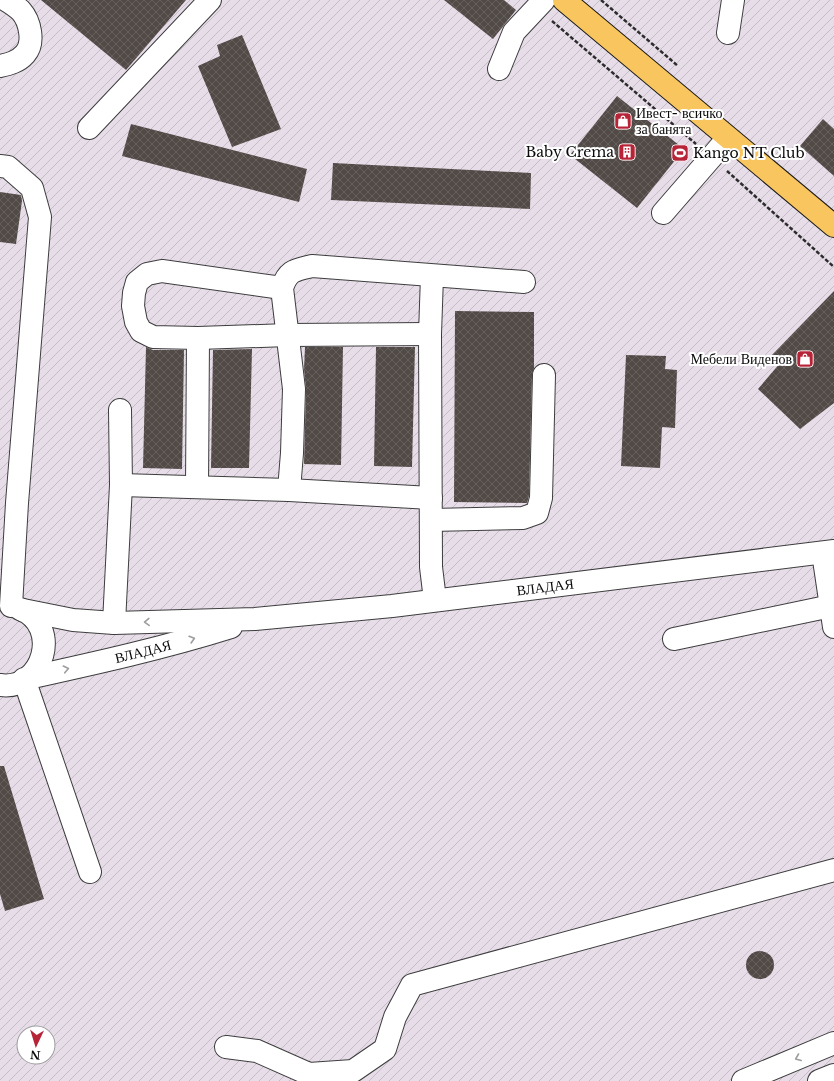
<svg xmlns="http://www.w3.org/2000/svg" width="834" height="1081" viewBox="0 0 834 1081" font-family="'Libre Baskerville',serif">
<style>
.industrial{fill:url(#industrial-furrows);fill-rule:evenodd}
.building{fill:url(#building-cross-hatch)}
.lines{fill:none;stroke-linecap:round;stroke-linejoin:round}
.minor-casing{stroke:#3d3d3d;stroke-width:24}
.major-casing{stroke:#1b1b1b;stroke-width:24}
.path{stroke:#2c2c2c;stroke-width:2.5;stroke-dasharray:4 2;stroke-linecap:butt}
.minor{stroke:#fff;stroke-width:22}
.major{stroke:#f8c55e;stroke-width:22}
.oneway{stroke:#9d9d9d}
.labels{text-anchor:middle;dominant-baseline:central;stroke-width:4;stroke-linejoin:round;paint-order:stroke}
.poi-label{font-size:14px;fill:#0a0a0a;stroke:#fff;text-anchor:start}
.street-label{font-size:14px;fill:#0a0a0a;stroke:#fff}
</style>
<defs>
<pattern id="industrial-furrows" width="10" height="10" patternUnits="userSpaceOnUse"><rect width="10" height="10" fill="#e7dde9"/><path d="M-1 1l2-2M0 10L10 0M9 11l2-2" fill="none" stroke="#c5bcc6"/></pattern>
<pattern id="building-cross-hatch" width="8" height="8" patternUnits="userSpaceOnUse"><rect width="8" height="8" fill="#524a46"/><path d="M0 0l8 8M0 8l8-8" fill="none" stroke="#66605c"/></pattern>
</defs>
<rect width="100%" height="100%" fill="#fff8e7"/>
<!-- industrial -->
<path class="industrial" d="M0,0H834V1081H0ZM24,1033H48V1057H24Z"/>
<!-- building -->
<g class="building">
<path d="M41,0H186L126,70Z"/>
<path d="M444,0H504L516,10L493,39Z"/>
<path d="M242,35L281,129L232,147L198,66L220,56L217,45Z"/>
<path d="M617,96L684,149L637,208L570,155Z"/>
<path d="M823,119L834,129V176L800,146Z"/>
<path d="M131,124L307,169L299,202L122,156Z"/>
<path d="M333,163L531,173L530,209L331,200Z"/>
<path d="M0,192L21,195L22,201L16,244L0,242Z"/>
<path d="M834,291V403L800,429L758,389L780,363L772,355Z"/>
<path d="M455,311L534,312V368L532,375L529,496L527,503L454,502Z"/>
<path d="M146,347L153,350H184L182,469L143,468Z"/>
<path d="M305,347H343L341,465L304,464L306,389L304,369Z"/>
<path d="M376,347H415L412,467L374,466Z"/>
<path d="M252,349L249,468H211L213,350Z"/>
<path d="M626,355L666,356L665,369L677,370L675,428L662,427L660,468L621,466Z"/>
<path d="M0,766H4L44,899L5,911L0,894Z"/>
<circle cx="760" cy="965" r="14"/>
</g>
<g class="lines">
<defs>
<g id="minor">
<path d="M728,33L733,0"/>
<path d="M0,66C9,64 18,62 25,54C35,43 30,21 21,11C17,7 11,3 6,0"/>
<path d="M499,69L514,32L544,0"/>
<path d="M89,128L210,0"/>
<path d="M0,166L8,167L32,188L40,217L17,503L11,606"/>
<path d="M663,213L728,138"/>
<path d="M432,276L430,334L431,567L435,600"/>
<path d="M282,288L162,271L147,274L137,282L134,293L133,306L136,322L141,331L153,337L198,338L288,335L430,334"/>
<path d="M121,485L289,490L431,498"/>
<path d="M197,486L198,338"/>
<path d="M289,490L292,453L294,389L282,288C288,270 295,270 312,266L524,282"/>
<path d="M431,520L523,518L537,513L541,498L544,375"/>
<path d="M823,553L834,627"/>
<path id="s1" d="M23,610L73,620L114,623L255,619L392,606L834,551"/>
<path d="M114,623L121,485L120,410"/>
<path d="M674,639L831,606"/>
<path id="s2" d="M28,678C96,663 164,648 231,627"/>
<path d="M24,679L90,872"/>
<path d="M0,685C44,691 62,625 20,609"/>
<path d="M226,1047L257,1051L309,1074L353,1071L385,1049L395,1017L412,985L834,870"/>
<path d="M743,1081L834,1043"/>
<path d="M819,1081L834,1075"/>
</g>
<path id="major" d="M564,0L834,226"/>
</defs>
<!-- minor casing -->
<use href="#minor" class="minor-casing"/>
<!-- major casing -->
<use href="#major" class="major-casing"/>
<!-- path -->
<g class="path">
<path d="M601,0L678,66"/>
<path d="M552,21L696,144"/>
<path d="M727,171L834,267"/>
</g>
<!-- minor -->
<use href="#minor" class="minor"/>
<!-- major -->
<use href="#major" class="major"/>
</g>
<!-- one-way arrows -->
<defs><path id="oneway-chevron" d="M-2-3.5L2.5 0L-2 3.5" fill="none" stroke-width="1.6" stroke-linecap="round" stroke-linejoin="round"/></defs>
<g class="oneway">
<use href="#oneway-chevron" transform="translate(147 622) rotate(178)"/>
<use href="#oneway-chevron" transform="translate(192 639) rotate(-17)"/>
<use href="#oneway-chevron" transform="translate(66 669) rotate(-12)"/>
<use href="#oneway-chevron" transform="translate(798 1058) rotate(158)"/>
</g>
<!-- icons -->
<defs>
<symbol id="shop-square" viewBox="-11 -11 22 22"><rect x="-9" y="-9" width="18" height="18" rx="4" fill="#b72438" stroke="#fff"/><path d="M-5-2.5h2.3a2.7 3.5 0 0 1 5.4 0H5L5.5 6h-11ZM-1.5-2.5h3a1.5 2.3 0 0 0-3 0Z" fill="#fff"/></symbol>
<symbol id="building-square" viewBox="-11 -11 22 22"><rect x="-9" y="-9" width="18" height="18" rx="4" fill="#b72438" stroke="#fff"/><path d="M-4-6H4V6H1V3H-1V6H-4ZM-2.5-4.3h1.7v1.8h-1.7ZM.8-4.3h1.7v1.8H.8ZM-2.5-1h1.7V.8h-1.7ZM.8-1h1.7V.8H.8Z" fill="#fff"/></symbol>
<symbol id="stadium-square" viewBox="-11 -11 22 22"><rect x="-9" y="-9" width="18" height="18" rx="4" fill="#b72438" stroke="#fff"/><path d="M0-5a6.5 5 0 1 0 0 10a6.5 5 0 1 0 0-10ZM-3.5-1.8h7v3.6h-7Z" fill="#fff"/></symbol>
</defs>
<g fill-rule="evenodd">
<use href="#shop-square" x="613" y="111" width="20" height="20"/>
<use href="#building-square" x="617" y="142" width="20" height="20"/>
<use href="#stadium-square" x="670" y="143" width="20" height="20"/>
<use href="#shop-square" x="795" y="349" width="20" height="20"/>
</g>
<g class="labels">
<!-- poi labels -->
<g class="poi-label">
<text x="636" y="113">Ивест- всичко<tspan x="636" dy="16">за банята</tspan></text>
<text x="614" y="152" text-anchor="end">Baby Crema</text>
<text x="693" y="153">Kango NT Club</text>
<text x="792" y="359" text-anchor="end">Мебели Виденов</text>
</g>
<!-- street labels -->
<g class="street-label">
<text stroke="none"><textPath href="#s1" startOffset="525">ВЛАДАЯ</textPath></text>
<text stroke="none"><textPath href="#s2" startOffset="118">ВЛАДАЯ</textPath></text>
</g>
</g>
<!-- north arrow -->
<g transform="translate(36 1045) rotate(184)"><circle r="19" fill="#ffffff" stroke="#9d9d9d"/>
<path d="M0-3L7 15L0 10L-7 15Z" fill="#b72438"/>
<text y="-6" font-size="11" font-weight="bold" text-anchor="middle" fill="#0a0a0a">N</text>
</g>
</svg>
